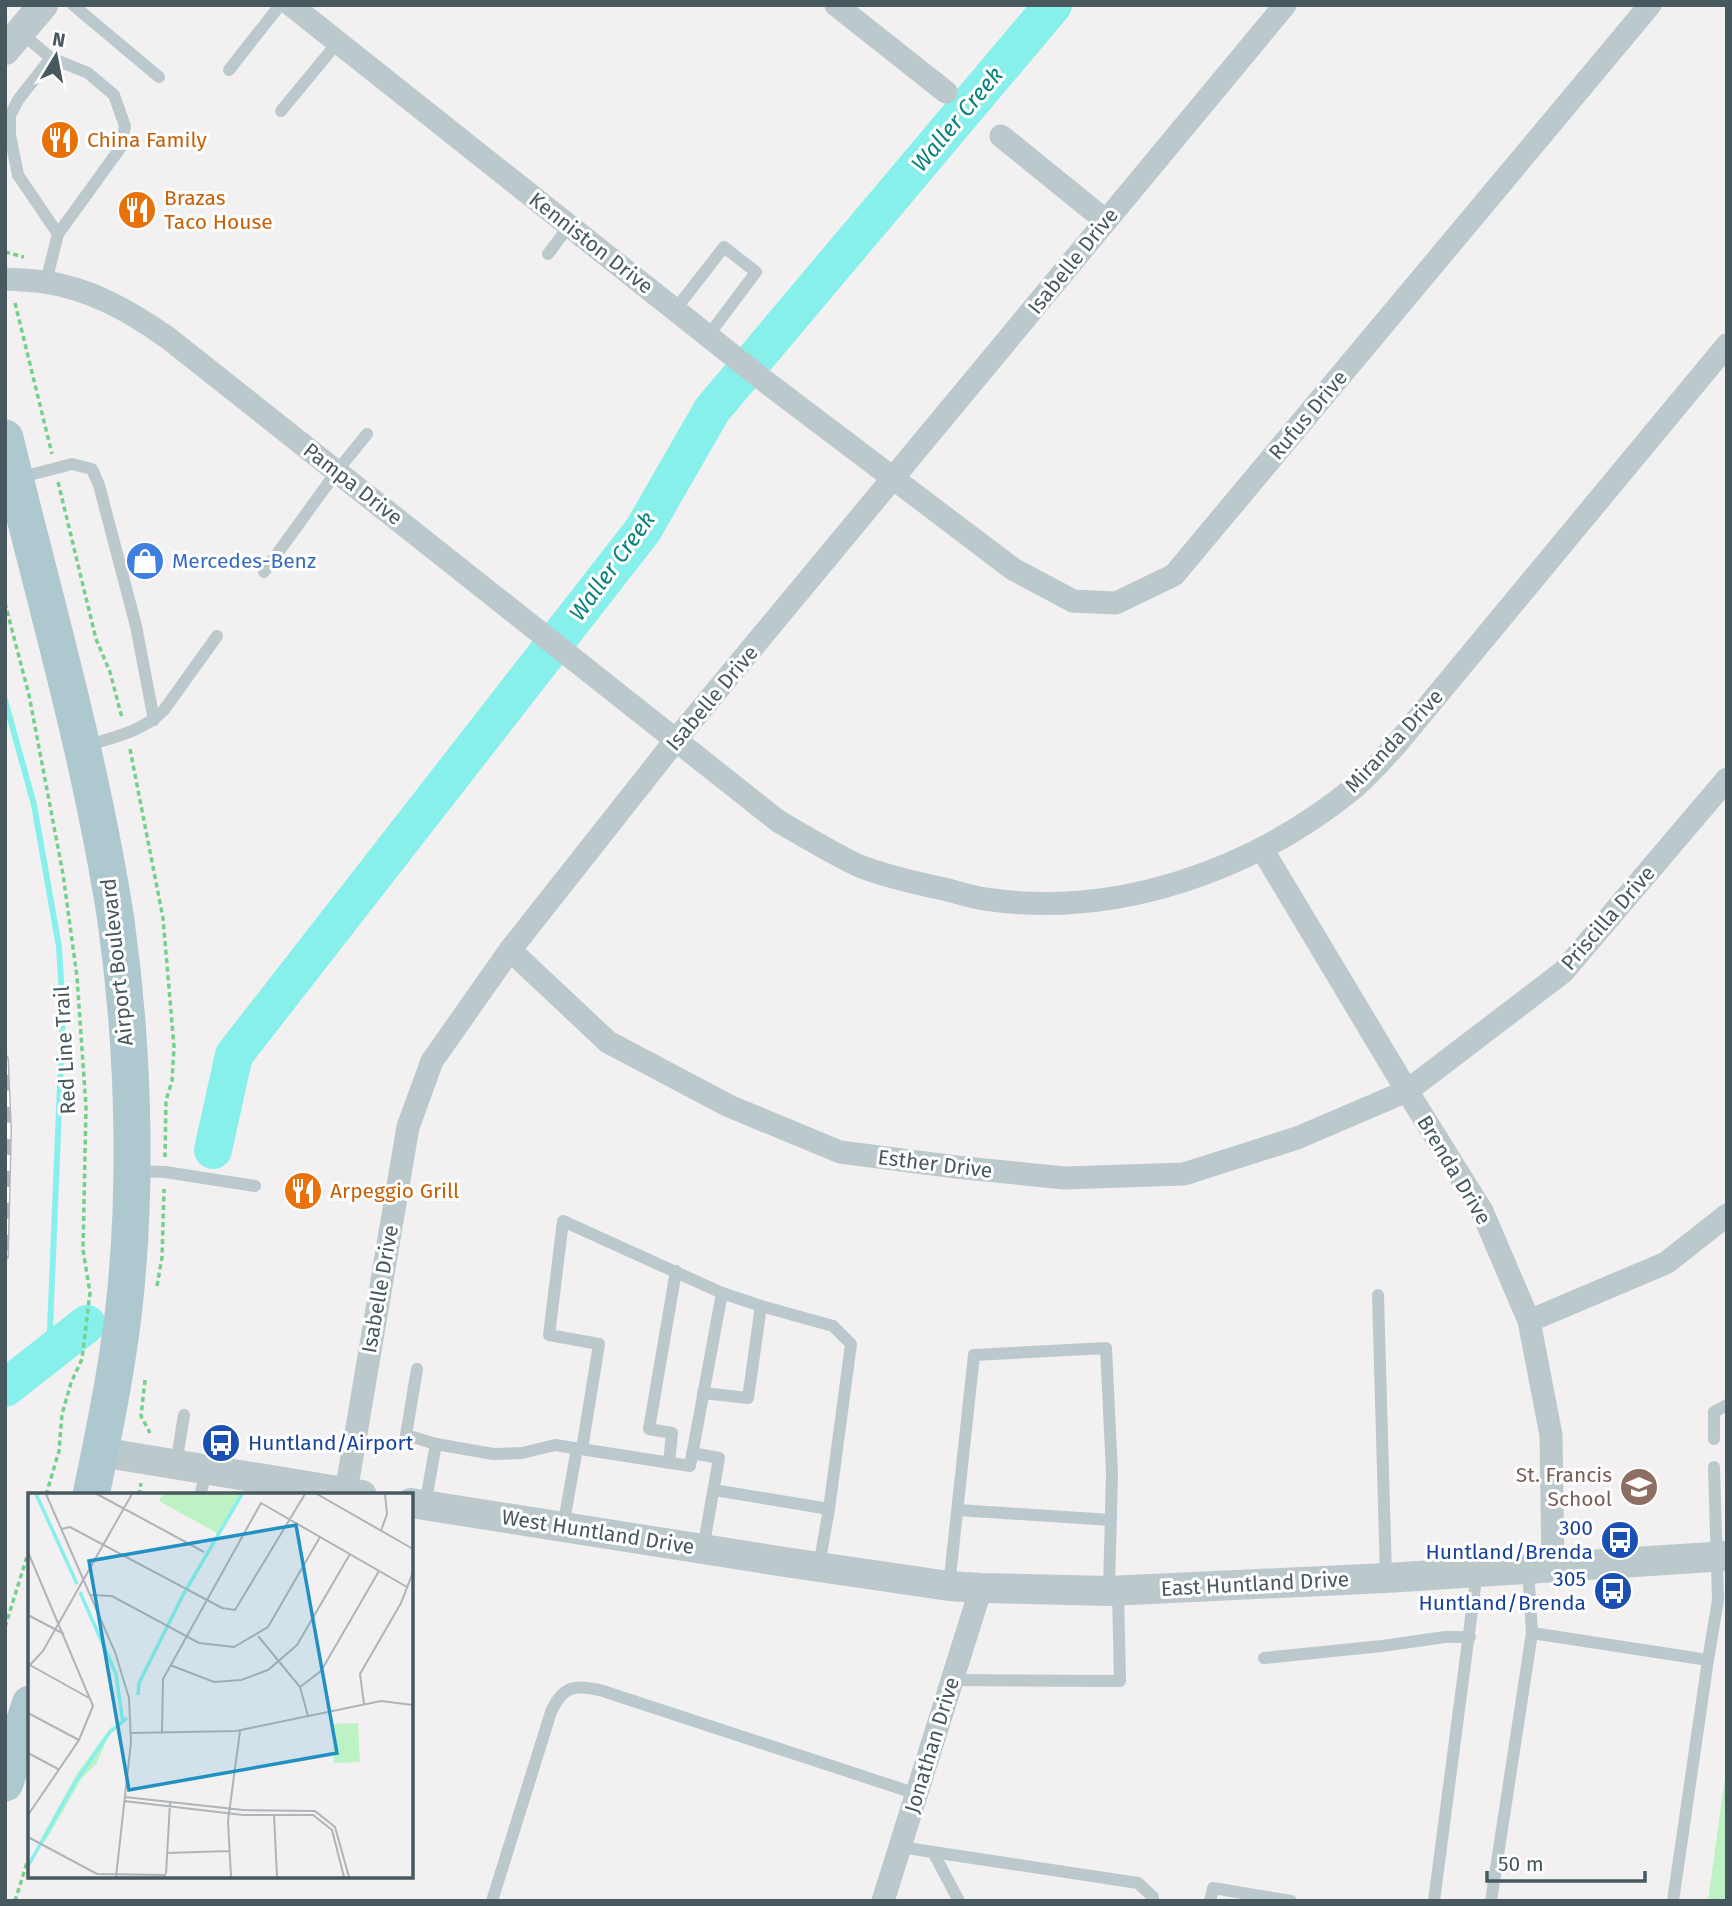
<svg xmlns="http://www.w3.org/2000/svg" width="1732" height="1906" viewBox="0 0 1732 1906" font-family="'Fira Sans',sans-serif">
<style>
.green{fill:#bdf2c4}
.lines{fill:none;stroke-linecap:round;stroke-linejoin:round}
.stream{stroke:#88f0eb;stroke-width:6}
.river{stroke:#88f0eb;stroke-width:38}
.path{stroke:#73d18b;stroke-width:3.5;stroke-dasharray:5 3.5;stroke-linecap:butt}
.service{stroke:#bbc9cd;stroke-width:12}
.minor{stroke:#bbc9cd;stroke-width:23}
.tertiary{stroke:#bbc9cd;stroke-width:30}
.primary{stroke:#aec8d0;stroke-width:37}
.rail-casing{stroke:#b2b7bb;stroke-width:8}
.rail{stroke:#fff;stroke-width:5;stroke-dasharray:16;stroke-linecap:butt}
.labels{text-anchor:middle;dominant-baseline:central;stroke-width:6;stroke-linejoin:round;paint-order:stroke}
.food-label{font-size:21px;fill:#c56008;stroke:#fff;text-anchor:start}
.street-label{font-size:21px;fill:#47595f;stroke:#fff}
.shop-label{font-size:21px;fill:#366cbe;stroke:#fff;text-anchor:start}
.transit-label{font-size:21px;fill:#164399;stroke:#fff;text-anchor:end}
.education-label{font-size:21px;fill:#785e54;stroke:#fff;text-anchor:end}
.water-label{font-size:23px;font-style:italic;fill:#09827d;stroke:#fff}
.inset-river{fill:none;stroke:#88f0eb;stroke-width:3.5}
.inset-road{fill:none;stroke:#aeb4b7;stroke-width:2}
.view{fill:#2091c2;fill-opacity:0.15;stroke:#2091c2;stroke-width:3.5}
.inset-edge{fill:none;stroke:#47595f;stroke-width:3.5}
</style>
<rect width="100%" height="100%" fill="#f3f0f1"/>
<!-- green -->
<path class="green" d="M1727,1763V1901H1708Z"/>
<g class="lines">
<!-- stream -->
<path class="stream" d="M5,700L34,805L59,947L63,1012L49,1354"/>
<!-- river -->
<g class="river">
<path d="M213,1150L234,1055L643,530L712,410L1053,5"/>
<path d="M5,1388L87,1324"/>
</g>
<!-- path -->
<g class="path">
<path d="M5,252L24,257"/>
<path d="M15,303L52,454"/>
<path d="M58,482L96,639L110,672L122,718"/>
<path d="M5,603L29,695L63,874L77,977L86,1107L83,1250L90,1293L82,1359L71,1383L62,1414L59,1451L46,1495"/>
<path d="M130,749L163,918L174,1047L172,1081L166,1100L165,1157"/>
<path d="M157,1286L162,1257L164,1189"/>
<path d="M145,1380L141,1416L150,1433"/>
<path d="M139,1495L141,1483"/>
<path d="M5,1627L30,1547"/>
<path d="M15,1901L30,1853"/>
</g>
<!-- service -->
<g class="service">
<path d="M73,5L159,77"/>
<path d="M20,32L51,58L18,100L10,116V135L18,175L58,234L46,282"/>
<path d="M51,58L88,73L114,95L125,126L121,147L58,234"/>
<path d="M229,70L280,5"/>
<path d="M281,111L338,42"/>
<path d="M548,254L569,226"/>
<path d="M675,310L724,247L756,272L708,336"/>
<path d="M18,478L72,464L92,469L99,485L136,626L154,720"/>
<path d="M264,572L337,471L367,434"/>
<path d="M85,746C114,737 142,732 164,710L217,636"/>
<path d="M134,1171L165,1172L255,1186"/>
<path d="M1378,1295L1386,1577"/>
<path d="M761,1306L833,1326L851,1344L829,1509"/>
<path d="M417,1369L406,1435L436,1444L493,1454L522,1453L555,1445L690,1466L722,1293L563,1221L549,1335L599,1344L582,1449"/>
<path d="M703,1393L748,1398L761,1306L722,1293"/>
<path d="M1714,1439V1412L1727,1405"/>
<path d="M692,1453L719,1458L703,1549"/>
<path d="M669,1463L672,1433L649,1429L676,1271"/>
<path d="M176,1464L184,1415"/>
<path d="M714,1490L829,1509L819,1566"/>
<path d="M200,1495L207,1470"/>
<path d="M425,1505L436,1444"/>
<path d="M958,1510L1111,1520"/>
<path d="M563,1527L577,1448"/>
<path d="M949,1586L974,1355L1106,1348L1112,1473L1109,1591"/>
<path d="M1532,1633L1708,1660L1673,1901"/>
<path d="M1264,1658L1382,1646L1445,1637H1470"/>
<path d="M1708,1660L1718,1600L1714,1467"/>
<path d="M953,1680L1120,1681L1118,1591"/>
<path d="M900,1847L1138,1883L1153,1897L1152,1901"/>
<path d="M933,1852L959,1901"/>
<path d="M492,1901L551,1712C563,1685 576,1684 603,1691L917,1794"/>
<path d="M1210,1901L1213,1888L1291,1901"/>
<path d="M1434,1901L1477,1572"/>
<path d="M1491,1901L1532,1633L1528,1569"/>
</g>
<!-- minor -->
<g class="minor">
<path d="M291,5L766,382L1013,569L1073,601L1116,603L1174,575L1650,5"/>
<path d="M836,5L946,92"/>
<path d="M1001,136L1106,221"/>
<path d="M5,279C18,280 31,280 44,282C90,288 131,312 168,338L778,821C804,836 830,852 857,865C884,876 915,883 944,889C957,892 971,897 985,899C1116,919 1254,870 1355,787C1369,775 1382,760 1395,746L1727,345"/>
<path d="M1262,849L1407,1091L1482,1211L1529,1321L1551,1435L1553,1567"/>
<path d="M510,950L608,1042L729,1106L840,1152L956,1167L1064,1178L1184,1174L1297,1138L1407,1091L1563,972L1727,779"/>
<path d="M1529,1321L1666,1263L1727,1215"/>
<path d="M346,1492L408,1127L432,1061L510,950L675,741L1285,5"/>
<path d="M883,1901L981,1588"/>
</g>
<!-- tertiary -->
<g class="tertiary">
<path d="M5,50L43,5"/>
<path d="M100,1452L362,1495"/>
<path d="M411,1503L785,1562L949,1586L981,1588L1109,1591L1386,1578L1727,1556"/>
</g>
<!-- primary -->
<g class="primary">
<path d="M5,438C44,598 91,758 116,921C135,1056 139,1217 118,1352C111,1400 101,1447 91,1495"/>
<path d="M5,1783L30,1704"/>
</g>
<defs>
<path id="rail" d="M5,1059L8,1130L5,1256"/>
</defs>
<!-- rail casing -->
<use href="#rail" class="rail-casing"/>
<!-- rail -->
<use href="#rail" class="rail"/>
</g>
<!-- icons -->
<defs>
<symbol id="restaurant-disc" viewBox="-11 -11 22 22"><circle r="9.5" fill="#e8710a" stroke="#fff"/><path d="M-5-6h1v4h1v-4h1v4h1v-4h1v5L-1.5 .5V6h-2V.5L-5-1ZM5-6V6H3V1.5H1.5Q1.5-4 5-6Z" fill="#fff"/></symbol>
<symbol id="shop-disc" viewBox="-11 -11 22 22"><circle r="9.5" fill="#3f7fe0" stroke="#fff"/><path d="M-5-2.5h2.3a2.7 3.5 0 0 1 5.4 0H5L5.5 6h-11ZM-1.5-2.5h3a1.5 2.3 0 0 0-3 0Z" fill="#fff"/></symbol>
<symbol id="bus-disc" viewBox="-11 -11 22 22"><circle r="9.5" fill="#1a4fb4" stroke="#fff"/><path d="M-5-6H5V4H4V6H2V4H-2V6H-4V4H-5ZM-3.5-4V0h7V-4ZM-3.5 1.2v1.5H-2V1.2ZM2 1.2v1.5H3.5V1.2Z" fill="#fff"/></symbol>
<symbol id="school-disc" viewBox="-11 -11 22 22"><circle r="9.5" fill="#8d6e63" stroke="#fff"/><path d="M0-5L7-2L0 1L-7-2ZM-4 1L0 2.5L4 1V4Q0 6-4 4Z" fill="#fff"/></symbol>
</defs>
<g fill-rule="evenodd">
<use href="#restaurant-disc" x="38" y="118" width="44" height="44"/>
<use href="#restaurant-disc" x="115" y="188" width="44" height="44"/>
<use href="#shop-disc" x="123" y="539" width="44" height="44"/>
<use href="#restaurant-disc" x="281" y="1169" width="44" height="44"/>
<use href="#bus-disc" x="199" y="1421" width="44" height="44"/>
<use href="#school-disc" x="1617" y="1465" width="44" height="44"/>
<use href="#bus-disc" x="1598" y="1518" width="44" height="44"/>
<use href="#bus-disc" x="1591" y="1569" width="44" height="44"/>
</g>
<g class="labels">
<!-- food labels -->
<g class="food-label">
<text x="87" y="140">China Family</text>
<text x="164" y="198">Brazas<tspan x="164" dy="24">Taco House</tspan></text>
<text x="330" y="1191">Arpeggio Grill</text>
</g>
<!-- street labels -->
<g class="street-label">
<text transform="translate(591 243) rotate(38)">Kenniston Drive</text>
<text transform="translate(1073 261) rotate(-51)">Isabelle Drive</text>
<text transform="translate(1308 415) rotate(-50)">Rufus Drive</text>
<text transform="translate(353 484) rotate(38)">Pampa Drive</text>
<text transform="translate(712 698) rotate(-50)">Isabelle Drive</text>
<text transform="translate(1394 741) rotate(-47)">Miranda Drive</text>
<text transform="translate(1608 918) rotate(-49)">Priscilla Drive</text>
<text transform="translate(117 962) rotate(-96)">Airport Boulevard</text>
<text transform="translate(65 1050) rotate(-93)">Red Line Trail</text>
<text transform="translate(935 1164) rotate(7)">Esther Drive</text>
<text transform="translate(1454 1170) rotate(59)">Brenda Drive</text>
<text transform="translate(380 1289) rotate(-80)">Isabelle Drive</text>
<text transform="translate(598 1532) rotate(9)">West Huntland Drive</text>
<text transform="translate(1255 1584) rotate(-3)">East Huntland Drive</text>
<text transform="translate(932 1745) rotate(-73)">Jonathan Drive</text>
</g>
<!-- shop labels -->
<g class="shop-label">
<text x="172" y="561">Mercedes-Benz</text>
</g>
<!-- transit labels -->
<g class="transit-label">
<text x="248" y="1443" text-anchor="start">Huntland/Airport</text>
<text x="1593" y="1528">300<tspan x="1593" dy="24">Huntland/Brenda</tspan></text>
<text x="1586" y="1579">305<tspan x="1586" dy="24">Huntland/Brenda</tspan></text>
</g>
<!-- education labels -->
<g class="education-label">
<text x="1612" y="1475">St. Francis<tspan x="1612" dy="24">School</tspan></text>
</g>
<!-- water labels -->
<g class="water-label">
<text transform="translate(957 119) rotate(-50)">Waller Creek</text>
<text transform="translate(612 566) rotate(-54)">Waller Creek</text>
</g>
</g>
<!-- overview -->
<g transform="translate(28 1493)">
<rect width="385" height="385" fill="#f3f0f1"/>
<path d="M135,1H213L191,41L131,8ZM86,230L69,270L54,285L17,349L13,346L48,282ZM330,230L332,269L306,270L305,231Z" fill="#bdf2c4"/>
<path class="inset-river" d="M8,1L49,91M52,99L88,181L95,230M110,202L111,190L155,102L214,1M0,373L48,288L82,239L99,225"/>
<path class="inset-road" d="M18,1L87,159L101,205L103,249L88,384M69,1L176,59M289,1L385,56M33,36L42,34L194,115L207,117L277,1M353,38L359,21L357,1M0,59L65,213L51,247L0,322M63,102L84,103L171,150L206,154L240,134L292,44M0,122L36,141M230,143L272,194L280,223M0,171L63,206M142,172L186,189L213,187L240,177L269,152L322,61M0,174L15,158L104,1M272,194L293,178L351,78M336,211L332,181L373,110L385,79M0,220L51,247M103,240L208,238L353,208L385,212M134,240L135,186L233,10L379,94M0,260L30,276M97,304L215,317L287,318L307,334L321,384M96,308L215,322H285L304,337L316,384M246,321L249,384M0,344L69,381L138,382M139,360L201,358M138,381L142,310M203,384L200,328L212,238"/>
<path class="view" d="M268,32L309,260L101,297L61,68Z"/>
<rect width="385" height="385" class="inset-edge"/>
</g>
<!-- border -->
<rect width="1732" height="1906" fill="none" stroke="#47595f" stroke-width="14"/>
<!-- north arrow -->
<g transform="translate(56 56) rotate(10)" stroke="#ffffff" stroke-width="5" paint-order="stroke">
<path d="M0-5L12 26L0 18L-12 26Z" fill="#47595f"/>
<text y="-10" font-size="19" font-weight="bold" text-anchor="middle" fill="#47595f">N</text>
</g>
<!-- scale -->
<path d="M1487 1871v10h158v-10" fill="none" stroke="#47595f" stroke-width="3.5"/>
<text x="1498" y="1871" font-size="21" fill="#47595f" stroke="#ffffff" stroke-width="5" paint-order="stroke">50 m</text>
</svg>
